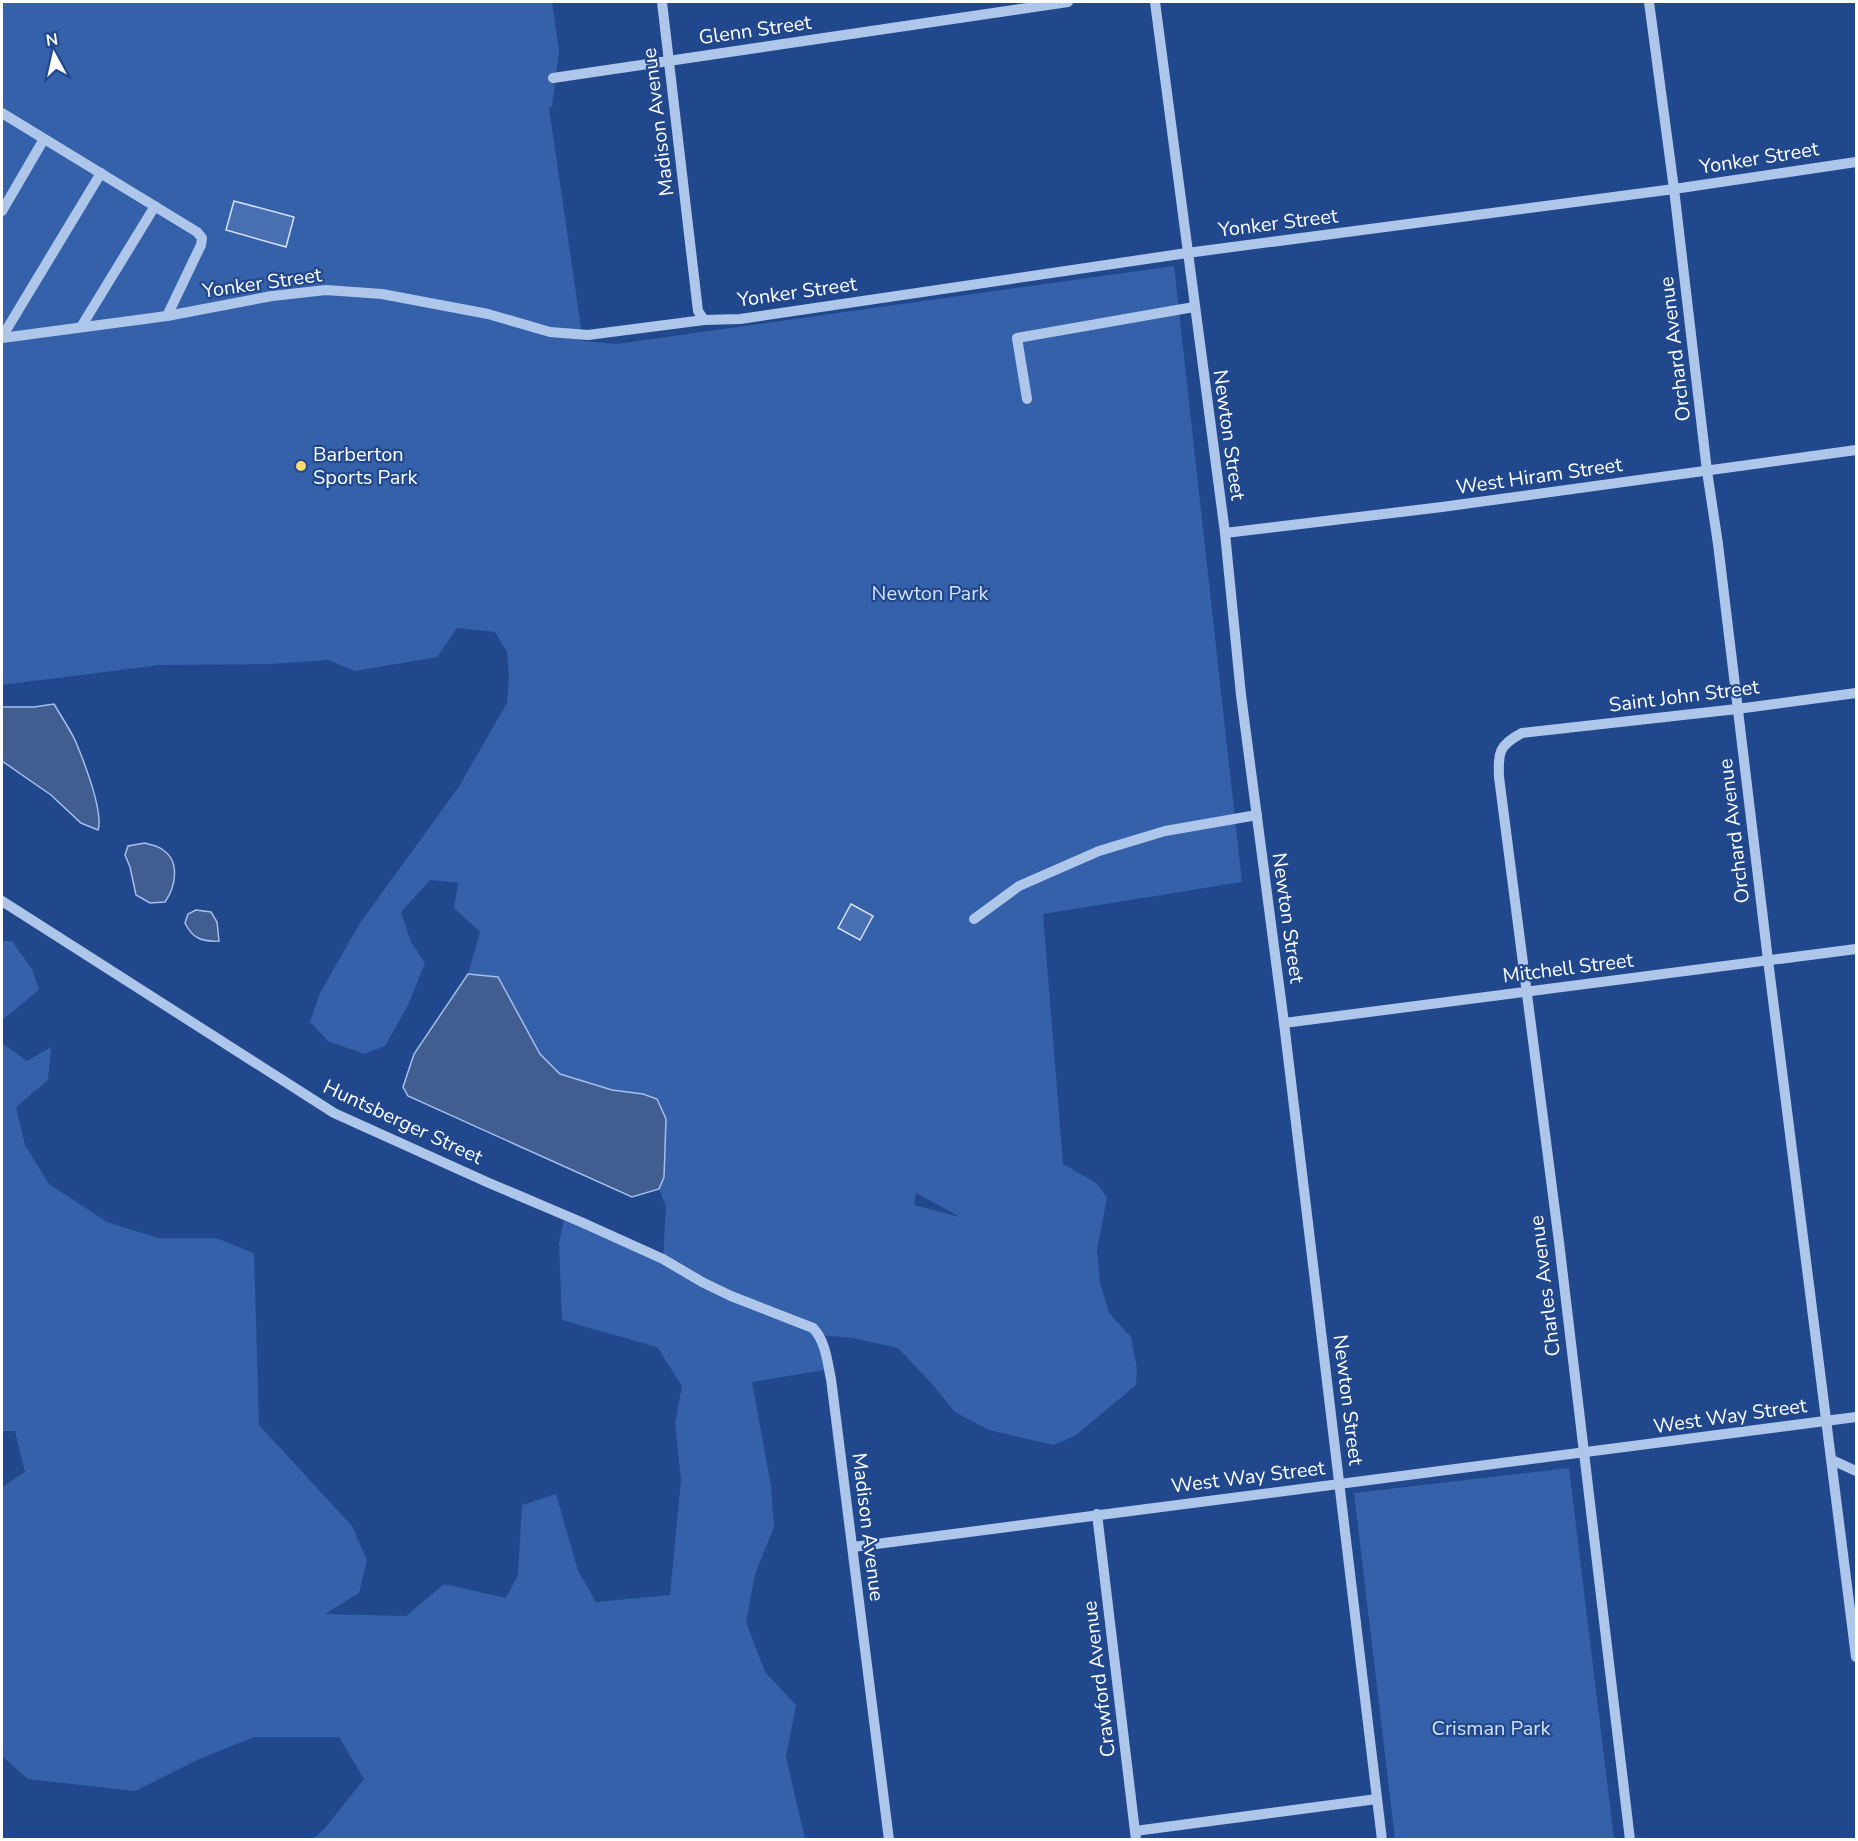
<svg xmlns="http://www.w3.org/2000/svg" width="1858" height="1841" viewBox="0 0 1858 1841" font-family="'Nunito Sans',sans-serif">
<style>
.green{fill:#3560aa;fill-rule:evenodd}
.water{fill:#425d8f;stroke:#a3bfed;stroke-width:1.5}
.building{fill:#4a70b4;stroke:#d4e2f8;stroke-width:1.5}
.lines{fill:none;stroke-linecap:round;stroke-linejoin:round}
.minor{stroke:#afc6eb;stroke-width:10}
.poi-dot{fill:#f8db70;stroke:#21488c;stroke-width:2}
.labels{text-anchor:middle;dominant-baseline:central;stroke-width:4.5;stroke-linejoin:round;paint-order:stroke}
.street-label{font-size:20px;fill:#fff;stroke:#21488c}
.poi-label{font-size:20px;fill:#fff;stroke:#21488c;text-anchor:start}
.park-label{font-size:20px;fill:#d4e2f8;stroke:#21488c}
</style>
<rect width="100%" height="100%" fill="#21488c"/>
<!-- green -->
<g class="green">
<path d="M2,2H552L559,51L552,106L549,108L583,341L616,344L1174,266L1242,882L1043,914L1063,1164L1096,1183L1107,1197L1097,1251L1100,1282L1109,1313L1131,1337L1137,1369L1136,1385L1075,1436L1053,1445L989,1430L955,1412L932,1384L898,1348L853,1338L820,1335L829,1369L752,1382L771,1486L774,1527L755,1574L746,1622L765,1672L796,1705L786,1757L805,1839H313L326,1827L364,1779L339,1737H254L199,1759L135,1791L28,1779L2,1756V1487L25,1472L15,1431H2V1043L27,1061L51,1047L48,1080L16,1107L25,1145L49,1184L107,1222L158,1238H216L254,1253L259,1425L352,1526L367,1560L359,1593L325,1614L406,1616L444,1584L506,1598L518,1575L522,1505L556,1494L578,1571L596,1602L670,1595L681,1480L675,1423L682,1386L657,1347L562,1320L559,1243L565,1215L663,1259L666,1206L659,1189L664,1177L666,1119L657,1099L643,1094L612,1090L560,1074L540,1054L498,977L468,974L480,932L454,908L458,883L430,880L401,912L411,942L425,963L408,1005L385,1046L364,1054L328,1041L310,1022L320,993L360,923L458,788L507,703L509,678L507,652L495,632L457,628L437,657L355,671L328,660L271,664L160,665L2,685ZM916,1194V1193L960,1217L914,1205Z"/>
<path d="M2,941H12L32,969L39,990L2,1020Z"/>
<path d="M1569,1468L1614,1839H1395L1354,1493Z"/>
</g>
<!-- water -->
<g class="water">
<path d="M54,704C61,716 69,728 75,740C83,759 104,812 98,830L81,823L51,795L2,761V707H34Z"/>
<path d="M145,843C151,845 159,846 163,850C181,862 175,888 165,902L150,903L136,895L130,867L125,855L128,846Z"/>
<path d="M196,910L211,912L217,922L219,941C202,942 192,938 185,923L188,914Z"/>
<path d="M468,974L498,977L540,1054L560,1074L612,1090L643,1094L657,1099L666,1119L664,1177L659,1189L632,1197L408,1096L403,1087L414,1054Z"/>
</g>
<!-- building -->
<g class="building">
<path d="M234,201L294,217L286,247L226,230Z"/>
<path d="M851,904L873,916L860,940L838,928Z"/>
</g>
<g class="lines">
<!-- minor -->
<g class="minor">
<path d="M662,2L698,311L704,320L740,319L1187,253L1674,189L1856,162"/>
<path d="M1155,2L1225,533L1241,695L1284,1023L1382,1840"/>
<path d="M1649,2L1674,189L1707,471L1718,544L1768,960L1856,1657"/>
<path d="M553,78L1068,2"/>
<path d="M2,113L197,232L202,238L201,245L167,316"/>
<path d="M2,211L44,139"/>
<path d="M81,327L155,206"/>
<path d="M2,337L101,173"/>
<path d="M2,338L167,316L272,296L326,290L382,294L488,314L550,332L588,335L704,320"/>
<path d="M1027,399L1017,338L1194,307"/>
<path d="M1225,533L1442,507L1856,450"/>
<path d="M2,901L334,1113L489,1183L581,1222L663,1259L702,1282L731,1296L813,1328C826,1342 827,1361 831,1379L889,1840"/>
<path d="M974,919L1019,886L1099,851L1165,831L1257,815"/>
<path d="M1284,1023L1856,949"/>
<path d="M1832,1460L1856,1471"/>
<path d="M1097,1514L1136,1840"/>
<path d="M853,1547L1856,1417"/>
<path d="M1135,1831L1377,1799"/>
<path d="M1630,1840L1559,1242L1499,777C1498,752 1499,745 1522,733L1737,709L1856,693"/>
</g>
</g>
<!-- markers -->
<circle class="poi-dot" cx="301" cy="466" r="6"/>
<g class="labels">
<!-- street labels -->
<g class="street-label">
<text transform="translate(755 30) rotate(-8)">Glenn Street</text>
<text transform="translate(658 122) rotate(-97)">Madison Avenue</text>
<text transform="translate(1759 158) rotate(-9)">Yonker Street</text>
<text transform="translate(1278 223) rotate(-7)">Yonker Street</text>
<text transform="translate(262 283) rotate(-8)">Yonker Street</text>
<text transform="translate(797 292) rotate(-8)">Yonker Street</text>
<text transform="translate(1675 349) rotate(-97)">Orchard Avenue</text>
<text transform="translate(1229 435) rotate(82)">Newton Street</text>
<text transform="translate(1539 476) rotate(-8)">West Hiram Street</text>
<text transform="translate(1684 696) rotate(-7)">Saint John Street</text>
<text transform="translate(1734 831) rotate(-97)">Orchard Avenue</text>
<text transform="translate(1288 918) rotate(82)">Newton Street</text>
<text transform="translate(1568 968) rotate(-7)">Mitchell Street</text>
<text transform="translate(403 1122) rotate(25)">Huntsberger Street</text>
<text transform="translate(1545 1286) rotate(-97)">Charles Avenue</text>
<text transform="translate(1348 1400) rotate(83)">Newton Street</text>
<text transform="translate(1730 1416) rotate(-8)">West Way Street</text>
<text transform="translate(1248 1477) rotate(-7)">West Way Street</text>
<text transform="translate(868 1527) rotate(83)">Madison Avenue</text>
<text transform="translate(1099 1679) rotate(-97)">Crawford Avenue</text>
</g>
<!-- poi labels -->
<g class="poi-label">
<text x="313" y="454">Barberton<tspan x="313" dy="23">Sports Park</tspan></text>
</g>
<!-- park labels -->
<g class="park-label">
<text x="930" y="593">Newton Park</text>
<text x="1491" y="1728">Crisman Park</text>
</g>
</g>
<!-- border -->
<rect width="1858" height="1841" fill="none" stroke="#ffffff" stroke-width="6"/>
<!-- north arrow -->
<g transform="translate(54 54) rotate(352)" stroke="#21488c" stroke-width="4.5" paint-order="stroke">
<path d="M0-4.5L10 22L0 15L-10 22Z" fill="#ffffff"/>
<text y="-9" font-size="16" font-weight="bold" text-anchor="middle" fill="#ffffff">N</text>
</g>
</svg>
